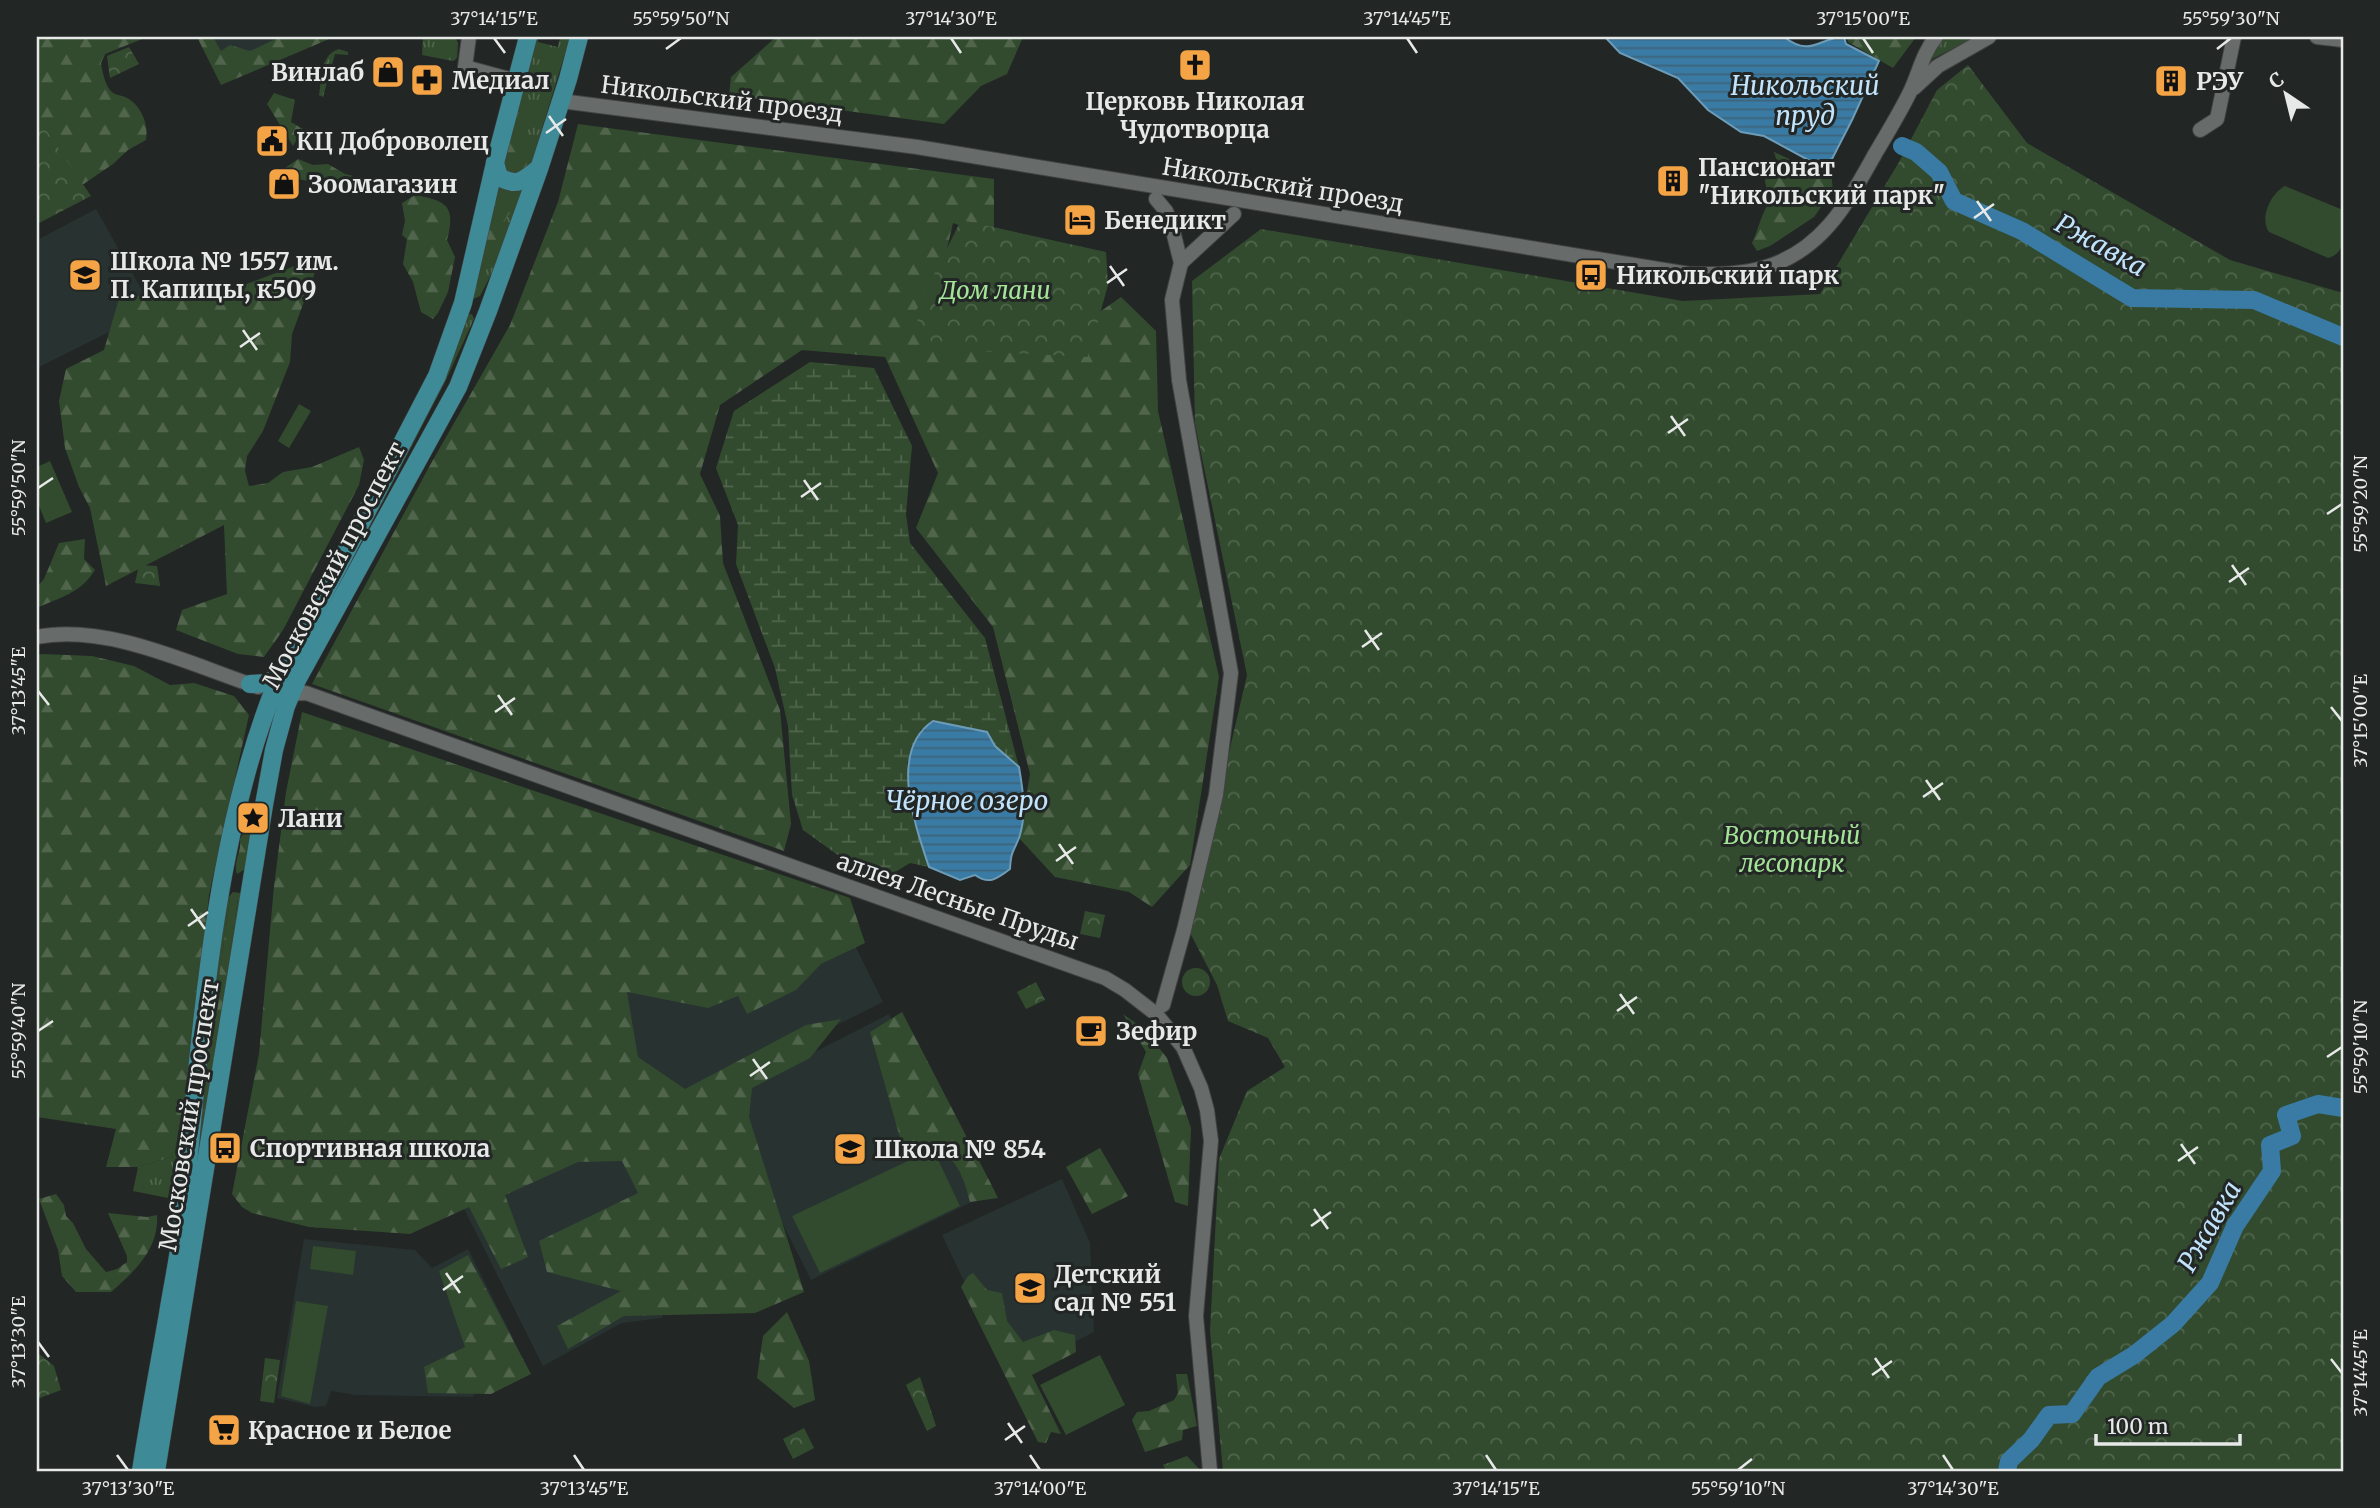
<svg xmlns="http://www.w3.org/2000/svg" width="2380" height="1508" viewBox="0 0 2380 1508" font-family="Merriweather,serif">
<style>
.built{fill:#273231}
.grass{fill:url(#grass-tufts);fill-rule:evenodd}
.forest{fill:url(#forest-firs)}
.wetland{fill:url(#wetland-marsh)}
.park{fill:url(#park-crowns)}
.garden{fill:#324b2e}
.water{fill:url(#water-rules);stroke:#6d9cb9;stroke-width:2}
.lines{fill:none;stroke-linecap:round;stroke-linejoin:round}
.river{stroke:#397ba4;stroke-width:18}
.minor-casing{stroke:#414343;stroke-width:16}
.major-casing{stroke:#414343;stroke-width:19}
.minor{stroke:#676b6a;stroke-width:14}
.major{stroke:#3e8a97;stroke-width:18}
.ticks{fill:none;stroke:#e7e9e9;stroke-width:2.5}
.labels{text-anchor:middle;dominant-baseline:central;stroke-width:6;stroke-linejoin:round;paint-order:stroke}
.poi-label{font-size:24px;font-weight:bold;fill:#e7e9e9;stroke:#222625;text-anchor:start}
.street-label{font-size:24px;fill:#e7e9e9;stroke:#222625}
.park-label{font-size:24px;font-style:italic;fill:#a4e497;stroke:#222625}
.water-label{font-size:26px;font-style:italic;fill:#c1e3fb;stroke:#222625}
.neatline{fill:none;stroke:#e7e9e9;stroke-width:2.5}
.ticks-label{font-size:18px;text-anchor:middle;fill:#e7e9e9}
</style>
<defs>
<pattern id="grass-tufts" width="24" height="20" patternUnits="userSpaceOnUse" patternTransform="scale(1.75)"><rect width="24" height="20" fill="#324b2e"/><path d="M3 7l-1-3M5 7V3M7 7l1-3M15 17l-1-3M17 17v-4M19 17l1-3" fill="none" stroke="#50654c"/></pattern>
<pattern id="forest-firs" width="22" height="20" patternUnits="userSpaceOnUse" patternTransform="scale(1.75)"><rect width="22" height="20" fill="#324b2e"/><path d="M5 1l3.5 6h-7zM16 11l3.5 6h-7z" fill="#50654c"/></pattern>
<pattern id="wetland-marsh" width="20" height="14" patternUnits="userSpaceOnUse" patternTransform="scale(1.75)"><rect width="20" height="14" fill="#324b2e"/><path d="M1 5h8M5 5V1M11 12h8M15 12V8" fill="none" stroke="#50654c"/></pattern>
<pattern id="park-crowns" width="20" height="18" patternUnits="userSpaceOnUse" patternTransform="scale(1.75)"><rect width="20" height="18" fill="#324b2e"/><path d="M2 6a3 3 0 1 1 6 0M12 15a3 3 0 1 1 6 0" fill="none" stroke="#50654c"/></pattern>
<pattern id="water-rules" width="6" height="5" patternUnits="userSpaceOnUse" patternTransform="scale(1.75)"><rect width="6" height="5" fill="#397ba4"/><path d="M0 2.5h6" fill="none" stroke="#3e637a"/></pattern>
</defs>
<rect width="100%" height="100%" fill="#222625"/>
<!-- built -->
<g class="built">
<path d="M201,37H308L220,79Z"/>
<path d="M96,209L153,310L37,368V240Z"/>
<path d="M839,913L883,1002L658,1115L591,1001Z"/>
<path d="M889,1014L978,1199L811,1280L720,1100Z"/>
<path d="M625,1119L676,1214L662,1318L622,1323L543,1366L453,1187Z"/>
<path d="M1062,1179L1090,1243L1094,1332L1009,1376L942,1235Z"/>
<path d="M304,1239L415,1250L432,1268L468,1249L513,1338L473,1397L355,1395L331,1391L326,1406L315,1407L277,1398Z"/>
</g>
<!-- grass -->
<g class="grass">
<path d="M423,37H455L458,43L457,58L453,61L422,55Z"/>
<path d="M533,37H538V42L558,47L560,37H570L530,168L513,177L502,169Z"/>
<path d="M1943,37H1976L1930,60L1927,57Z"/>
<path d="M339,49L348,52V55L335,54L323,97L319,95C322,79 320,54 339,49Z"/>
<path d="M496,181C504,190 512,193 525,190L495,267L480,296L473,299L470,294Z"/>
<path d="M472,314L474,319L445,382L321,621H317L467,315Z"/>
<path d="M233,892L240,893L242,900L193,1195L205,1052L227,899ZM230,898L238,899L217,1035L211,1034Z"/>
<path d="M186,1119L178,1200L133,1191L138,1167L171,1157Z"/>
<path d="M1187,1456L1201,1471H1166L1163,1465Z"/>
</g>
<!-- forest -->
<g class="forest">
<path d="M37,37H147L105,54L101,63C102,71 105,84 110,90C114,95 120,95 125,97C141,104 149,125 146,140L128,150L113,164L37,216Z"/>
<path d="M197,37H213L221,51L230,45L250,51L280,37H334L221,85Z"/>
<path d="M776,37H1023L1007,74L981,86L944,124L729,95L731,77Z"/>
<path d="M1847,37H1916L1893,68L1848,42Z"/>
<path d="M274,93L295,100L291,122L303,129L293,146L267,104Z"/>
<path d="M578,124L994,179V238L953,223L941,274L1091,318L1121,297L1156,331L1158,411L1219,677L1190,865L1152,907L1129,892L1055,877L1019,838L1030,774L993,627L916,528L938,473L885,357L802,350L720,405L700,474L720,516L723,563L780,710L791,824L784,851L312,684L429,467L510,325L558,202Z"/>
<path d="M511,138L528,143L523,151L528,156L525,172L504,160Z"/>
<path d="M1774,152L1811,169L1831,172L1833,190L1814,217L1770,246L1757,251L1752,243C1759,228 1761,214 1770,201L1765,182L1766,172H1780Z"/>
<path d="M298,159L313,165L328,164L345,174L392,185L388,193C378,191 370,193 360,192C343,190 335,182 317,186L313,182L293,178L292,173L285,168Z"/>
<path d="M415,195C447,201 456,206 447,240L455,257L448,292L438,313L433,319L421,312L413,282L403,264L407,239L402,235L405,221L402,203Z"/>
<path d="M495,198H510L516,203L504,222L496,219L491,211Z"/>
<path d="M489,223L505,227L502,241L495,248L486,244L485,229Z"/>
<path d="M321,256L292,334L290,362L263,431L247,456L245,471L249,486L268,483L283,472L312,467L359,447L364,460L359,485L283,630L264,657L238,654L176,630L182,610L227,594L224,525L106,586L90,508L79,487L65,448L59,401L66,369L104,350L120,295L207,299Z"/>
<path d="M85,539L84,559L95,570C80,594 60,597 37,608V587L44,579L59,543Z"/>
<path d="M42,654L92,656L134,666L170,685L194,683L234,696L249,715L209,895L186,1119L171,1157L138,1167H106L116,1129L37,1117V655Z"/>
<path d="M302,712L850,898L865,943L821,964L796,990L747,1014L738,996L708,1008L627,992L638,1057L685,1089L806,1025L841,1019L810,1058L752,1088L749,1117L804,1292L755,1313L624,1316L568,1349L557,1326L621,1291L547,1272L539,1241L638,1193L622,1161L578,1162L505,1195L528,1257L501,1269L469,1207L410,1234L309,1227L252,1213L242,1207L232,1194L259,1054L274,886L286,792Z"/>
<path d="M251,832L253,846L245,869L237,874C233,861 242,852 240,839L243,834Z"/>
<path d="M230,898H238L218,1036L211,1034Z"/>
<path d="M902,1012L990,1182L998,1198L970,1202C962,1171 957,1161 931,1142L904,1152L870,1032Z"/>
<path d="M1123,1014L1145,1030L1167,1058L1191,1128L1188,1206L1175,1202L1138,1074L1146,1052Z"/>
<path d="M1100,1148L1128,1196L1092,1214L1066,1167Z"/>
<path d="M56,1194L64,1205L66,1216L73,1223L86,1249L106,1272L117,1269L127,1262V1256L108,1213L147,1217L157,1215C159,1249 135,1271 111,1292H76L62,1276L58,1250L39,1199Z"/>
<path d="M468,1255L531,1374L491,1394L428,1393L424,1367L465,1347L439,1271Z"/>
<path d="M973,1273L987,1290L1002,1293L1007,1321L1023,1342L1054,1330L1075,1335L1076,1352L1032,1375L1061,1434L1051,1432L1046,1443L1038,1442L961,1287L968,1276Z"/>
<path d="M787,1312L809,1361L815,1400L794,1408L757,1378L763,1336Z"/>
<path d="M1176,1374H1187L1197,1426L1183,1430L1182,1440L1145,1452L1132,1420L1137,1412L1149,1411L1174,1400L1178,1393Z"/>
</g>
<!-- wetland -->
<path class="wetland" d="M810,362L874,368L912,446L906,514L910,543L985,638L1019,767L995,746L921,729L907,763L913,820L929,867L910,863L892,874L849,863L803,830L792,795L788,726L775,668L736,564L738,525L716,468L734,411Z"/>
<!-- park -->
<g class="park">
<path d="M129,47L139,64L110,78L107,56Z"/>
<path d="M1968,65L2027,143L2230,260L2343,293V1471H1223L1210,1331L1219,1159L1247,1091L1285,1067L1268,1038L1228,1021L1217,985L1188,929L1247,675L1195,424L1192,281L1261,229L1683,301L1820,294L1899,162L1937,90Z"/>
<path d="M37,117L91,196L37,224Z"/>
<path d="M961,220L1106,252L1108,285L1088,357L936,349L914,315Z"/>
<path d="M139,565L157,566L160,586L135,583Z"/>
<path d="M1085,911L1105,915L1100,938L1080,934Z"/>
<circle cx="1196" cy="982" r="14"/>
<path d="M1036,982L1045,1000L1026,1009L1017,992Z"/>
<path d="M38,1353L54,1366L61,1390L37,1399Z"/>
<path d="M265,1358L280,1360L274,1403L260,1401Z"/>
<path d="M920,1377L936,1426L927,1431L906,1385Z"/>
<path d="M804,1428L814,1448L793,1459L783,1439Z"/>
</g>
<!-- garden -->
<g class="garden">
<path d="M2285,186L2343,210C2343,227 2349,253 2328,258L2269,232C2259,218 2271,193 2285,186Z"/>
<path d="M299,404L311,411L289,448L278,441Z"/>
<path d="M50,461L72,512L46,523L37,501V467Z"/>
<path d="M933,1149L960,1206L820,1273L792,1216Z"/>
<path d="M313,1246L356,1251L353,1275L310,1269Z"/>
<path d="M296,1301L328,1306L310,1404L281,1396Z"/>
<path d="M1100,1355L1125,1405L1066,1435L1040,1385Z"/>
</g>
<!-- water -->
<g class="water">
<path d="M1605,37H1784C1812,58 1819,37 1844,37L1846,44L1879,61L1852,120L1832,159L1822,164L1812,162L1764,136L1741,132L1708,110L1678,78L1620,53Z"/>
<path d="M933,721L987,732L995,746L1019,767C1023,791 1027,814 1019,838C1013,853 1011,851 1010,869C997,879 989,885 975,875L960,880L929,867C915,825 888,751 933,721Z"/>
</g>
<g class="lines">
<!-- river -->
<g class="river">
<path d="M1902,146L1916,152L1939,172L1954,201L2022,231L2132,298L2254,300L2343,337"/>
<path d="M2007,1471L2009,1461L2031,1440L2049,1415L2072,1414L2098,1377L2134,1355L2173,1324L2210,1283L2235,1226L2272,1171L2270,1145L2292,1136L2286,1115L2318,1104L2343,1108"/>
</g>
<defs>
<g id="minor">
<path d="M469,37L465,67L516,81"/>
<path d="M2317,37L2343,40"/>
<path d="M1914,88L1938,66L1989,37"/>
<path d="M561,101L917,147L1689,274C1713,274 1739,275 1763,268C1822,251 1847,204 1875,154C1887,134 1899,114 1909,94C1919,74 1922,54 1936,37"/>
<path d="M2200,130L2217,119L2234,37"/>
<path d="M1156,199L1166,211L1171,223L1181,263L1172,300L1179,380L1231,673L1216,795L1184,930L1163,1005"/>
<path d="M1181,263L1234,214"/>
<path d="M37,637C107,623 192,665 258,687"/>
<path d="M284,694L306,693L1105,978L1125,990L1156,1014L1183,1047L1201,1088L1207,1110L1211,1141L1196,1316L1210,1471"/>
</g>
<g id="major">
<path d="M495,163L499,177C518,187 522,181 538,169"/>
<path d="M250,684L268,683L282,673"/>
<path d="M141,1471C149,1419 159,1366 168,1314C172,1288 178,1262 181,1235C200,1058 208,859 273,692L437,376L463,303L495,163L528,37"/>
<path d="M156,1471L264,805L274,750L286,706L297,680L458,387L488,311L539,169L568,79L579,37"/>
</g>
</defs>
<!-- minor casing -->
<use href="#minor" class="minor-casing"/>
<!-- major casing -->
<use href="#major" class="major-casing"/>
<!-- minor -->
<use href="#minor" class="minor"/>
<!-- major -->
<use href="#major" class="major"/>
</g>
<!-- ticks -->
<path class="ticks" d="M494,38L505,53M951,38L961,53M1407,38L1417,53M1863,38L1873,53M666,49L681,38M2217,49L2231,38M549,116L563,136M546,133L566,119M1977,201L1991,221M1974,218L1994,204M1110,266L1124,286M1107,283L1127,269M243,330L257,350M240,347L260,333M1671,416L1685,436M1668,433L1688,419M804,480L818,500M38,488L53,478M801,497L821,483M2327,514L2342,504M2232,565L2246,585M2229,582L2249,568M1365,630L1379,650M1362,647L1382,633M38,691L49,705M498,695L512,715M2331,707L2342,721M495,712L515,698M1926,780L1940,800M1923,797L1943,783M1059,844L1073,864M1056,861L1076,847M191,909L205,929M188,926L208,912M1620,994L1634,1014M1617,1011L1637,997M38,1031L53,1021M2327,1057L2342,1047M753,1059L767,1079M750,1076L770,1062M2181,1144L2195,1164M2178,1161L2198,1147M1314,1209L1328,1229M1311,1226L1331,1212M446,1273L460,1293M443,1290L463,1276M38,1342L49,1357M1875,1358L1889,1378M2331,1359L2342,1373M1872,1375L1892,1361M1008,1423L1022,1443M1005,1440L1025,1426M117,1455L128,1470M574,1455L584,1470M1030,1455L1040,1470M1486,1455L1496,1470M1943,1455L1953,1470M1738,1470L1752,1459"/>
<!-- icons -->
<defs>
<symbol id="church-square" viewBox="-11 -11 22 22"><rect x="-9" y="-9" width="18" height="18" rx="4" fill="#f4a345" stroke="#222625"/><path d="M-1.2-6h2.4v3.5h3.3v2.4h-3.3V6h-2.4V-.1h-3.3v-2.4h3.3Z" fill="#111"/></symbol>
<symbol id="shop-square" viewBox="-11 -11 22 22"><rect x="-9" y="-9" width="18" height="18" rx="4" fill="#f4a345" stroke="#222625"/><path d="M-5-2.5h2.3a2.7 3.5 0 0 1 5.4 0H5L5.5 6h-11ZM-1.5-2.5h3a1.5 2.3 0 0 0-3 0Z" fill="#111"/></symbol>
<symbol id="pharmacy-square" viewBox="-11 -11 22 22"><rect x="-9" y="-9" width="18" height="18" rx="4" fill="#f4a345" stroke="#222625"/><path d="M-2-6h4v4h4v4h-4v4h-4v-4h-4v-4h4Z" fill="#111"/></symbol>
<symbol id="building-square" viewBox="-11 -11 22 22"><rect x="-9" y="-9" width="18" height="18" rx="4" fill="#f4a345" stroke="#222625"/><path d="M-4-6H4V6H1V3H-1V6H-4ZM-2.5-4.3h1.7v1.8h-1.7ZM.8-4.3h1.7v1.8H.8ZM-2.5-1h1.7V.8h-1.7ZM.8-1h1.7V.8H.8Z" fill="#111"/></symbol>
<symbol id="civic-square" viewBox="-11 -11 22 22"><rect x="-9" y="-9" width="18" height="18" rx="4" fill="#f4a345" stroke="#222625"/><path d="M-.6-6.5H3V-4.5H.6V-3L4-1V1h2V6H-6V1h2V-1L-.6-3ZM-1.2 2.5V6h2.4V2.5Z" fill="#111"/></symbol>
<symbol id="hotel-square" viewBox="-11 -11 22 22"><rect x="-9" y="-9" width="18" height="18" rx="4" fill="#f4a345" stroke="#222625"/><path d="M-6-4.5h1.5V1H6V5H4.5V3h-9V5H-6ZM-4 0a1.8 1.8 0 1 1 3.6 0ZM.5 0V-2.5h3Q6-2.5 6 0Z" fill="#111"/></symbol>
<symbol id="school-square" viewBox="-11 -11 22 22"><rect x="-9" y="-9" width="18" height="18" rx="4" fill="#f4a345" stroke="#222625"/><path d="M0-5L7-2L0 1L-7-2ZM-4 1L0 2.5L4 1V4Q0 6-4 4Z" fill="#111"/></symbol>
<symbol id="bus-square" viewBox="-11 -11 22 22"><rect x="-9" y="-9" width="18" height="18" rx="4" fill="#f4a345" stroke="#222625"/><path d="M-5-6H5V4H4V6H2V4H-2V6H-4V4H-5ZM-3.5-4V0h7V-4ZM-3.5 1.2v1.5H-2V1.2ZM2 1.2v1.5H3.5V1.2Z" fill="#111"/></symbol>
<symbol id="sight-square" viewBox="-11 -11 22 22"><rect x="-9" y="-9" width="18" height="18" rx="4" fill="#f4a345" stroke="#222625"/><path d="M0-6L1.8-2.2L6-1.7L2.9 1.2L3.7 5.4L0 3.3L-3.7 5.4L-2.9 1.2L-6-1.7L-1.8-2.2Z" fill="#111"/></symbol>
<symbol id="cafe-square" viewBox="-11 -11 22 22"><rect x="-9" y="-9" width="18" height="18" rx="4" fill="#f4a345" stroke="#222625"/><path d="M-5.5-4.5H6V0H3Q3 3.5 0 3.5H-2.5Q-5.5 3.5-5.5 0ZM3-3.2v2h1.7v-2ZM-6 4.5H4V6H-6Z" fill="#111"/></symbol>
<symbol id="supermarket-square" viewBox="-11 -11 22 22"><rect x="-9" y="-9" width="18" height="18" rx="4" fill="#f4a345" stroke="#222625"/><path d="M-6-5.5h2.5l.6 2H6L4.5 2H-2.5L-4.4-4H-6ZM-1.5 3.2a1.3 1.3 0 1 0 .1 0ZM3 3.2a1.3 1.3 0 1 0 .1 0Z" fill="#111"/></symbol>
</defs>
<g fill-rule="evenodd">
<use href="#church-square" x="1176" y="46" width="38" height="38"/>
<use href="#shop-square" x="369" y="53" width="38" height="38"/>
<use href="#pharmacy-square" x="408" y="61" width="38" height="38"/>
<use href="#building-square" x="2152" y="62" width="38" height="38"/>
<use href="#civic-square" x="253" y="122" width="38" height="38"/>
<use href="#building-square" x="1654" y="162" width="38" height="38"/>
<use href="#shop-square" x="265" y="165" width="38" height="38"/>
<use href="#hotel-square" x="1061" y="201" width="38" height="38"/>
<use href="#school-square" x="66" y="256" width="38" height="38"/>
<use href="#bus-square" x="1572" y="256" width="38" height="38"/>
<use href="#sight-square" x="234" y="799" width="38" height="38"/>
<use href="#cafe-square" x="1072" y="1012" width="38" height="38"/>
<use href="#bus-square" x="206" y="1129" width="38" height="38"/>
<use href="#school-square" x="831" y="1130" width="38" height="38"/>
<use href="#school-square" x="1011" y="1269" width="38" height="38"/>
<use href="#supermarket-square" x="205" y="1411" width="38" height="38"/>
</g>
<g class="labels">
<!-- poi labels -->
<g class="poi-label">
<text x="364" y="72" text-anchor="end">Винлаб</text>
<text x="452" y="80">Медиал</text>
<text x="2196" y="81">РЭУ</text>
<text x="1195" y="101" text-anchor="middle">Церковь Николая<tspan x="1195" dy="28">Чудотворца</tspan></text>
<text x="296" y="141">КЦ Доброволец</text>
<text x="1698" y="167">Пансионат<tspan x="1698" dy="28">"Никольский парк"</tspan></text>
<text x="308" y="184">Зоомагазин</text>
<text x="1104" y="220">Бенедикт</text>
<text x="110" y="261">Школа № 1557 им.<tspan x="110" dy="28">П. Капицы, к509</tspan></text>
<text x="1616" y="275">Никольский парк</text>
<text x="278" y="818">Лани</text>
<text x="1116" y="1031">Зефир</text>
<text x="250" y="1148">Спортивная школа</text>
<text x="874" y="1149">Школа № 854</text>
<text x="1054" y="1274">Детский<tspan x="1054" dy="28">сад № 551</tspan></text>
<text x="248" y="1430">Красное и Белое</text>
</g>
<!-- street labels -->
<g class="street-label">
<text transform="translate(722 99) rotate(7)">Никольский проезд</text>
<text transform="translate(1283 185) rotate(9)">Никольский проезд</text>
<text transform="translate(334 565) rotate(-62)">Московский проспект</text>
<text transform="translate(958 901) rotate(19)">аллея Лесные Пруды</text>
<text transform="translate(189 1115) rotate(-81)">Московский проспект</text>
</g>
<!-- park labels -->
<g class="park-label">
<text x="995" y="290">Дом лани</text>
<text x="1792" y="835">Восточный<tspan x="1792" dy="28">лесопарк</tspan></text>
</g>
<!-- water labels -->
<g class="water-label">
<text x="1805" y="85">Никольский<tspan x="1805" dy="30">пруд</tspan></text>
<text transform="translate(2101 245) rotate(29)">Ржавка</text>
<text x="967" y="800">Чёрное озеро</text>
<text transform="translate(2209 1226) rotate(-60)">Ржавка</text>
</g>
</g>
<!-- border -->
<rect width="2380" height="1508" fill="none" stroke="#222625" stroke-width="77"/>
<!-- north arrow -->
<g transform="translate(2286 94) rotate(325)" stroke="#222625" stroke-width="5" paint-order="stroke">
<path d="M0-5L12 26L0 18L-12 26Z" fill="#e7e9e9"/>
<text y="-10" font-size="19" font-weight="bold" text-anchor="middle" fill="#e7e9e9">С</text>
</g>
<!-- scale -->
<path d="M2096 1434v10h144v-10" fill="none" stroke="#e7e9e9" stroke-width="3.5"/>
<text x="2107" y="1434" font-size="21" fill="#e7e9e9" stroke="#222625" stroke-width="5" paint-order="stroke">100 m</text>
<rect x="38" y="38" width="2304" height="1432" class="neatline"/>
<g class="ticks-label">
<text x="494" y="25">37°14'15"E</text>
<text x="681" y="25">55°59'50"N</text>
<text x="951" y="25">37°14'30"E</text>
<text x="1407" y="25">37°14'45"E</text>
<text x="1863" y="25">37°15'00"E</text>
<text x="2231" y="25">55°59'30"N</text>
<text transform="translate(19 488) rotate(-90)" y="6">55°59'50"N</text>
<text transform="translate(2361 504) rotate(-90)" y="6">55°59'20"N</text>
<text transform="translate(19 691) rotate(-90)" y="6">37°13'45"E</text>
<text transform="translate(2361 721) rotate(-90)" y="6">37°15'00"E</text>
<text transform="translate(19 1031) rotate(-90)" y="6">55°59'40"N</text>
<text transform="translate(2361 1047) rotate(-90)" y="6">55°59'10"N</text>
<text transform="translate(19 1342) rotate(-90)" y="6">37°13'30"E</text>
<text transform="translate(2361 1373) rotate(-90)" y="6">37°14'45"E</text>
<text x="128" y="1495">37°13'30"E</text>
<text x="584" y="1495">37°13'45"E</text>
<text x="1040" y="1495">37°14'00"E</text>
<text x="1496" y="1495">37°14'15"E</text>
<text x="1738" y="1495">55°59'10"N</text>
<text x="1953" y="1495">37°14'30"E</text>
</g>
</svg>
